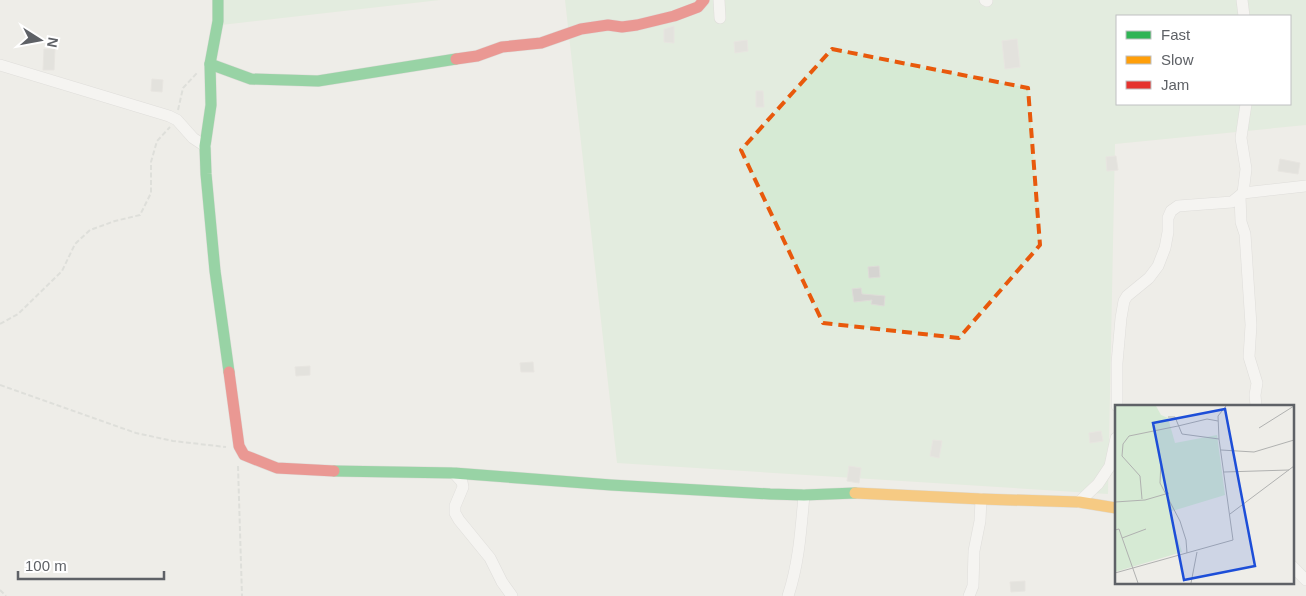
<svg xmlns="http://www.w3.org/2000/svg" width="1306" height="596" viewBox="0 0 1306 596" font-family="Arial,sans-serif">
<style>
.green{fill:#d6ead4;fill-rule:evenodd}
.building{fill:#d5d4d1;stroke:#dedcd8}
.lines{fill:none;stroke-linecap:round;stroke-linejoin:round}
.street-casing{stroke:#cbcbcb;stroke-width:12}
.fast-casing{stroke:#cacac8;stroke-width:12}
.slow-casing{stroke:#cacac8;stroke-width:12}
.jam-casing{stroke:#cacac8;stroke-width:12}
.path{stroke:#cacecb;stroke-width:2;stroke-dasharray:5 2.5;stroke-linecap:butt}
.street{stroke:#fcfcfc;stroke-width:11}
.fast{stroke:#30b455;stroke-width:11}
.slow{stroke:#ff9f0a;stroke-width:11}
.jam{stroke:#e5322d;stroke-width:11}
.marked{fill:none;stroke:#e8590c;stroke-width:4;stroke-dasharray:10 6;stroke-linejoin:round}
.inset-road{fill:none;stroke:#b0b1b0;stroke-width:1}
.view{fill:#1d4ed8;fill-opacity:0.15;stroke:#1d4ed8;stroke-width:2.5}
.inset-edge{fill:none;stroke:#5e6166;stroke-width:2.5}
</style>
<rect width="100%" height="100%" fill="#eeede8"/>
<!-- green -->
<g class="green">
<path d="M219,0H440L221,25Z"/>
<path d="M565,0H1306V125L1115,144L1108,494L617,463ZM1117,16H1290V104H1117Z"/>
</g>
<!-- building -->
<g class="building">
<path d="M674,26V43L664,42V29Z"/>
<path d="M1017,39L1020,67L1005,69L1002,41Z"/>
<path d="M747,40L748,51L735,53L734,42Z"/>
<path d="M44,49H55L54,70H43Z"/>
<path d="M152,79L163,80L162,92L151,91Z"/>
<path d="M756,91H763L764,107H756Z"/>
<path d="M1116,156L1118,170L1107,171L1106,157Z"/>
<path d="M1280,159L1300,163L1298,174L1278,171Z"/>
<path d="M879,266L880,277L869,278L868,267Z"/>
<path d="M861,288L862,294L885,296L884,306L871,304L872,300L854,302L852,289Z"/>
<path d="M533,362L534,372H521L520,363Z"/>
<path d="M310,366V375L296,376L295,367Z"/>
<path d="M1101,431L1103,441L1090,443L1089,433Z"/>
<path d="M933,440L942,441L939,458L930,456Z"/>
<path d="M849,466L861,468L859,483L847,481Z"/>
<path d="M1025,581V591L1011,592L1010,582Z"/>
</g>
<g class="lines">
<defs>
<g id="street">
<path d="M719,0L720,18"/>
<path d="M985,0L987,1"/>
<path d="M1242,0L1244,16"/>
<path d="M0,65L169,116L177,120L193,138L205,146"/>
<path d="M1243,193L1246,169L1241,138L1246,104"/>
<path d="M1240,196L1241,222L1245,234L1251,325L1249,357L1257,383L1255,395L1256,406"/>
<path d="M1117,406V363L1121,318L1124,301L1127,296L1149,278L1158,266L1165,248L1168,232V218L1171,211L1178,206L1232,202L1243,193L1306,186"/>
<path d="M454,473L462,482L463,487L455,506V513L459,520L490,558L502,582L512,596"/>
<path d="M1079,502L1098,484L1110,466L1116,438"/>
<path d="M1292,566L1306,580"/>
<path d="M788,596C799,563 801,529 804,495"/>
<path d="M969,596L973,586L974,551L980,521L981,499"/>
</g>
<g id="fast">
<path d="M218,0V21L210,64L211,105L205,146L206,174L215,271L229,372"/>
<path d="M210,64L251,79L318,81L456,59"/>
<path d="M334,471L454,473L611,485L770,494L804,495L855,493"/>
</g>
<path id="slow" d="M855,493L981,499L1079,502L1116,508"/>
<g id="jam">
<path d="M456,59L477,56L502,47L541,43L581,29L608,25L622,27L637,25L674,16L698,7L704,0"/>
<path d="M229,372L239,446L244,455L277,468L334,471"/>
</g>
</defs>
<!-- street casing -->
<use href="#street" class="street-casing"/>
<!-- fast casing -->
<use href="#fast" class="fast-casing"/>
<!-- slow casing -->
<use href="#slow" class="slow-casing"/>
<!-- jam casing -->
<use href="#jam" class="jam-casing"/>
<!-- path -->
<g class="path">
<path d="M178,110L183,88L197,73"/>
<path d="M0,324L18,314L62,271L75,244L90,230L115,221L140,215L151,193V162L157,141L170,127"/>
<path d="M0,385L136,433L173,441L226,447"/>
<path d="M238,466L242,596"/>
<path d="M0,590L6,596"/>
</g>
<!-- street -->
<use href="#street" class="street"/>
<!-- fast -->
<use href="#fast" class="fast"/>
<!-- slow -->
<use href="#slow" class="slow"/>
<!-- jam -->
<use href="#jam" class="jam"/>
</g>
<!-- marked area -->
<path d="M0 0H1306V596H0ZM832,49L1028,88L1040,245L959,338L823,323L741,150Z" fill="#eeede8" fill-opacity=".55" fill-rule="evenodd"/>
<path class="marked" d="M832,49L1028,88L1040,245L959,338L823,323L741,150Z"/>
<!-- overview -->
<g transform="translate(1115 405)">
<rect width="179" height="179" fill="#eeede8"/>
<path d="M0,1H41L46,10L53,13L60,38L102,30L110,90L54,107L67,147L0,167Z" fill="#d6ead4"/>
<path class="inset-road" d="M53,12H60L67,29L104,34M63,21L92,14L103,16M144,23L179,1M106,45L139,47L179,35M46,56L45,78L65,116L71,135L72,148M109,67L174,65M27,94L25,71L7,51L8,39L14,31L63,21M0,97L30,95L54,88M115,109L179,61M0,125L4,124L23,178M7,133L31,124M0,168L118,135L104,34L103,11L111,1M76,178L82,147"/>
<path class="view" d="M110,4L140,161L69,175L38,18Z"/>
<rect width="179" height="179" class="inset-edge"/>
</g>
<!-- legend -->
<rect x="1116" y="15" width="175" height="90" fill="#ffffff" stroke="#bfc0c2"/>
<rect x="1126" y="31" width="25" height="8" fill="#30b455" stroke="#bfc0c2"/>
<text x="1161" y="40" font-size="15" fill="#5e6166">Fast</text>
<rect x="1126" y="56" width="25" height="8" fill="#ff9f0a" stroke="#bfc0c2"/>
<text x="1161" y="65" font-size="15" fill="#5e6166">Slow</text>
<rect x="1126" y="81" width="25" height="8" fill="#e5322d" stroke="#bfc0c2"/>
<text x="1161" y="90" font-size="15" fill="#5e6166">Jam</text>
<!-- north arrow -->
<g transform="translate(40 40) rotate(101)" stroke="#ffffff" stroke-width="4" paint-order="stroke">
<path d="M0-4L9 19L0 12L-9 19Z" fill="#5e6166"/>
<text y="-8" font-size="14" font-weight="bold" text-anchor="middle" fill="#5e6166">N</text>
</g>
<!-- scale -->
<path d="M18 571v8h146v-8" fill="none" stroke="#5e6166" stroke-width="2.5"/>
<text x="25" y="571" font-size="15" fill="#5e6166" stroke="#ffffff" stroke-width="4" paint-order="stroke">100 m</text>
</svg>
